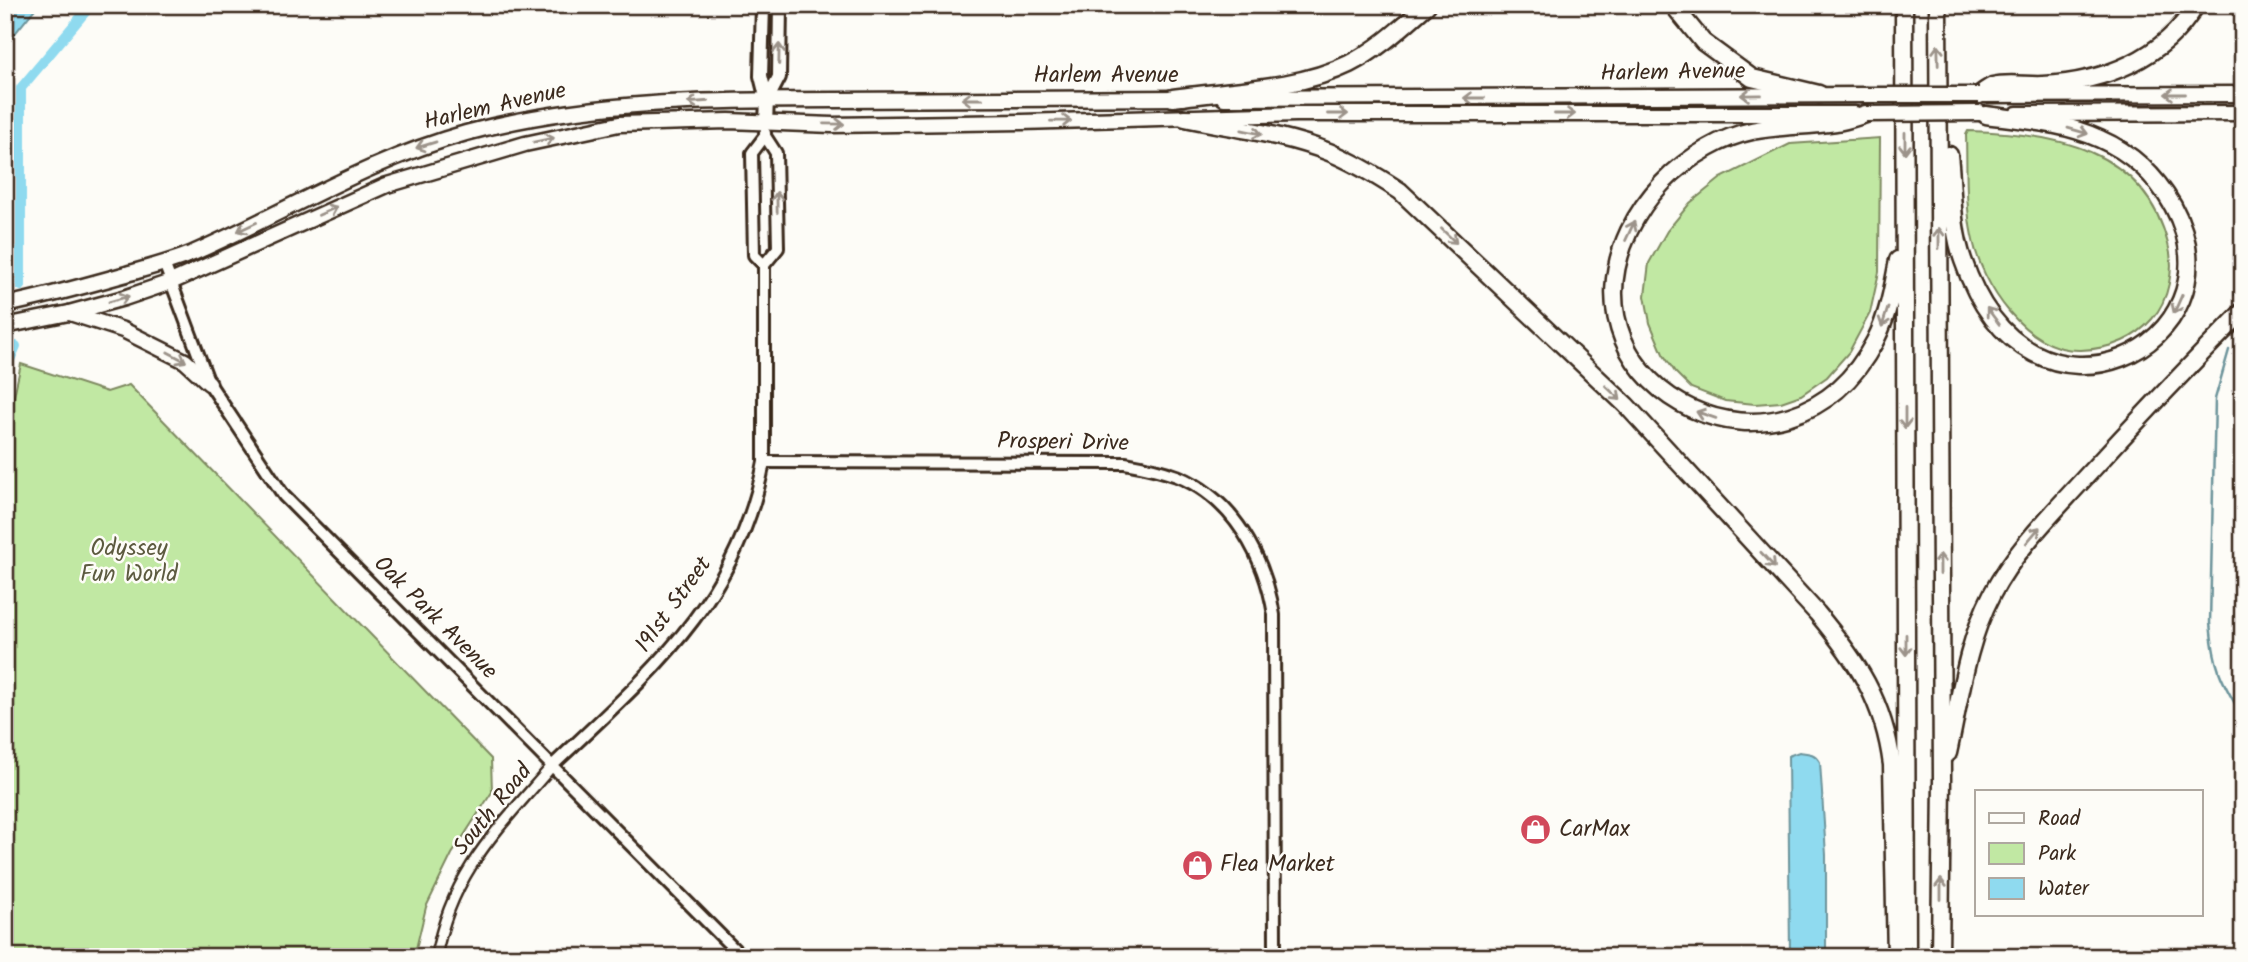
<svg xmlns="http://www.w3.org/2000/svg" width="2248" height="962" viewBox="0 0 2248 962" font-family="Kalam,sans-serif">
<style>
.green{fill:#c1e8a3;stroke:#7e8960;stroke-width:2}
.water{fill:#8fdaef;stroke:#6d949b;stroke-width:2}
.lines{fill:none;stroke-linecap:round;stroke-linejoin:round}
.stream{stroke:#6d949b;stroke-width:2.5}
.canal{stroke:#8fdaef;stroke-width:10}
.minor-casing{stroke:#3b2a1e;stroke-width:14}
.tertiary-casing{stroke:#3b2a1e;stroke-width:16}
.secondary-casing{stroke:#3b2a1e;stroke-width:18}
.primary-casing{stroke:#3b2a1e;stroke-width:19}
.motorway-casing{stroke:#3b2a1e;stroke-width:21}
.minor{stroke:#fdfcf7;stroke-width:9}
.tertiary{stroke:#fdfcf7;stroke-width:10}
.secondary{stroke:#fdfcf7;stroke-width:12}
.primary{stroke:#fdfcf7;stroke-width:14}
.motorway{stroke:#fdfcf7;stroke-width:16}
.primary-bridge-casing{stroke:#3b2a1e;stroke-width:19;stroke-linecap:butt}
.primary-bridge{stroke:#fdfcf7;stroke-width:14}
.oneway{stroke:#9c938a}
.labels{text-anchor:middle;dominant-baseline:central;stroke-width:5;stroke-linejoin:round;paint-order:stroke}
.street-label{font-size:23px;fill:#3b2a1e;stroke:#fdfcf7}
.park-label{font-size:23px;fill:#5c5a3f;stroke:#fdfcf7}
.poi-label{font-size:23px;fill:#3b2a1e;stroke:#fdfcf7;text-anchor:start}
</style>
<rect width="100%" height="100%" fill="#fdfcf7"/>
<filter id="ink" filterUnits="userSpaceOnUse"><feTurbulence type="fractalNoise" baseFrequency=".0143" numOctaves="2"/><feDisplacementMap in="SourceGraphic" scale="14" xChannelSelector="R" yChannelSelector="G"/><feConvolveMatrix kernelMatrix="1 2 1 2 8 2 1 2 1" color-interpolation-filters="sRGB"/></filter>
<g filter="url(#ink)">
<!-- green -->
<g class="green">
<path d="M1968,131C2053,133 2144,148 2168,244C2175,268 2169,300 2152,319C2134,340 2108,349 2081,350C2026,352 1981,284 1972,236C1965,203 1967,169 1966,135Z"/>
<path d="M1880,138L1879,272L1870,313L1849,352L1827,377L1801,395L1781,402L1755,404L1725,401L1691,388L1675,372L1663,354L1650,323L1645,296L1649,263L1667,231L1690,203L1721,178L1790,144Z"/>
<path d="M21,364L107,392L129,385L491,759L492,792L452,854L426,907L414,957H5V480L10,414Z"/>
</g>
<!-- water -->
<g class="water">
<path d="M5,5H38L5,46Z"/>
<path d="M1799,752C1809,753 1815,753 1820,762L1826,855V957H1790L1788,756Z"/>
</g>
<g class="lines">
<!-- stream -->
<g class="stream">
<path d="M2235,295L2243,275"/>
<path d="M2229,350L2215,399L2210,623C2214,667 2220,679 2243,717"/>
</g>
<!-- canal -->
<g class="canal">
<path d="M21,286V88L91,5"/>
<path d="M5,371L16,346"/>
</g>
<defs>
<path id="minor" d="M436,957C451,872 499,828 552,766"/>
<g id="tertiary">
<path d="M164,263L209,383L284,496L742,957"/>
<path d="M764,265L754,255L752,153L765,136V133"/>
<path d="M764,462L1125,463C1142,466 1160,470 1177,476C1234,499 1265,558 1274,615L1275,957"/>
<path d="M552,766C649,674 738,601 764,462V265L778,248L776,153L765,136"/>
</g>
<g id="secondary">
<path d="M763,5L761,76L767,100L766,122"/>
<path d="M767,100L779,77L780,5"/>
</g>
<g id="primary">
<path d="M1979,95L2243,94"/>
<path d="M1224,98L1866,95"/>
<path d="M2017,114L2243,113"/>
<path d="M5,305C45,297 84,286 123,275C147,268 171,262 193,253C284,213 369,160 466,133C586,100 712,100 835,100C951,99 1067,99 1183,98"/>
<path d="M70,313L123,330L185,361L209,383"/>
<path d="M5,326L69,313L124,298L171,282L387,185L525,144L619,124L729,121L832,125L1022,122L1296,114H1855"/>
</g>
<g id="motorway">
<path d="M1673,5L1703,42L1752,78L1819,94"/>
<path d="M1904,5L1907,957"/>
<path d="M1938,5L1942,779L1940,957"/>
<path d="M1979,95C1983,92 1989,88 1993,86C2008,82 2027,86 2043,85C2103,82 2164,59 2196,5"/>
<path d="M1173,98C1229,90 1298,89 1349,64C1379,49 1402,27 1427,5"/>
<path d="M1866,114C1856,117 1846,121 1836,122C1788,129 1753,122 1708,148C1674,167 1646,196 1629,231C1553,393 1789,506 1875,341C1888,316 1893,288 1898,260"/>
<path d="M1185,118C1232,128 1283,134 1329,152C1354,162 1377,176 1400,191L1626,405L1817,613C1857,661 1884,701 1892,765L1896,957"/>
<path d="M1949,155C1953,190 1951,226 1963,260C2029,455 2248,344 2173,206C2156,176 2132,153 2100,139C2065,123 2024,120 1986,115"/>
<path d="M1948,753C1960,699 1966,644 1992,594C2014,552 2049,517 2081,482C2134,424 2188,367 2243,311"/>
</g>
</defs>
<!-- minor casing -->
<use href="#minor" class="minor-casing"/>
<!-- tertiary casing -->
<use href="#tertiary" class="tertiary-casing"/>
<!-- secondary casing -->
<use href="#secondary" class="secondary-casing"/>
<!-- primary casing -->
<use href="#primary" class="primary-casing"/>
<!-- motorway casing -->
<use href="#motorway" class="motorway-casing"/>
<!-- minor -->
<use href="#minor" class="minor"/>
<!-- tertiary -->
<use href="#tertiary" class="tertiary"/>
<!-- secondary -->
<use href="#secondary" class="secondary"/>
<!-- primary -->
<use href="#primary" class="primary"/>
<!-- motorway -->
<use href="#motorway" class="motorway"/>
<defs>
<g id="primary-bridge">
<path d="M1866,95H1979"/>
<path d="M1866,114L1980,113"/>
</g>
</defs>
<!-- primary-bridge casing -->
<use href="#primary-bridge" class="primary-bridge-casing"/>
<!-- primary-bridge -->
<use href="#primary-bridge" class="primary-bridge"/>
</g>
<!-- one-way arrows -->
<defs><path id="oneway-shaft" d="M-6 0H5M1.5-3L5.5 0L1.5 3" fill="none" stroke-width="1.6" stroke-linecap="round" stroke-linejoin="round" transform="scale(1.75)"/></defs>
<g class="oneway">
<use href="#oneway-shaft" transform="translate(779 54) rotate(-89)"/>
<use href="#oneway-shaft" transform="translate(1938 55) rotate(-91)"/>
<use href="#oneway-shaft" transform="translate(2175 94) rotate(180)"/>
<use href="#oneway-shaft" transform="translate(1751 95) rotate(179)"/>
<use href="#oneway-shaft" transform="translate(1474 98) rotate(180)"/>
<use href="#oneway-shaft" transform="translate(972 99) rotate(-180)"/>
<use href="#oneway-shaft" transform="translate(698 102) rotate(176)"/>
<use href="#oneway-shaft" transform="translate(1338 114)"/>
<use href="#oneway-shaft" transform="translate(1565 114)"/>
<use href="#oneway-shaft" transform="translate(1061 121) rotate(-1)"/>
<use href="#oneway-shaft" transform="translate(834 124) rotate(1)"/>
<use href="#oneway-shaft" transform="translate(2078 131) rotate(16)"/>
<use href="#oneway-shaft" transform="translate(1252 132) rotate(12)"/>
<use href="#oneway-shaft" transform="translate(544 140) rotate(-12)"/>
<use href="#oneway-shaft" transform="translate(1905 143) rotate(90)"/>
<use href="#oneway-shaft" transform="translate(426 145) rotate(163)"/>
<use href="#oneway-shaft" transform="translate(777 202) rotate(-91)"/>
<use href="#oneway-shaft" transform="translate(328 211) rotate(-24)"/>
<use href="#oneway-shaft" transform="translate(247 227) rotate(155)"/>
<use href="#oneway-shaft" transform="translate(1630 231) rotate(-65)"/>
<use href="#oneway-shaft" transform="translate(1449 236) rotate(44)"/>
<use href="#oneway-shaft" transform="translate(1939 238) rotate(-90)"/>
<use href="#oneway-shaft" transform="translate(119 299) rotate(-16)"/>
<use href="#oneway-shaft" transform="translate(2178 304) rotate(114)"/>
<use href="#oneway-shaft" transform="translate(1993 316) rotate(-127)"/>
<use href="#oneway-shaft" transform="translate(1885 317) rotate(108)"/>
<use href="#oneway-shaft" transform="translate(177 357) rotate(28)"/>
<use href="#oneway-shaft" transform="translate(1613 393) rotate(44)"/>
<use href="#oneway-shaft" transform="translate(1706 415) rotate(-161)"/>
<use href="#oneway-shaft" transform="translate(1905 418) rotate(90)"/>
<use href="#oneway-shaft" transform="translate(2033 535) rotate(-50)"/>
<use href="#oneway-shaft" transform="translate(1768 560) rotate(47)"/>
<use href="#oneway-shaft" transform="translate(1940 564) rotate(-90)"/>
<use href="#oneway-shaft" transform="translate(1906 645) rotate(90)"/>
<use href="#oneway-shaft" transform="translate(1941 889) rotate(-90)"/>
</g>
</g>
<!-- icons -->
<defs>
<symbol id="shop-disc" viewBox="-11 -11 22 22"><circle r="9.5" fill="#d1495b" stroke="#fdfcf7"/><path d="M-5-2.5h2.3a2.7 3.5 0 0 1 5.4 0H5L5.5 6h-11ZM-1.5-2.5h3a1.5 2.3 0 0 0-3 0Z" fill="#fff"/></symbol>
</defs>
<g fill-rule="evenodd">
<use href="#shop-disc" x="1518" y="812" width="35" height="35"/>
<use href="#shop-disc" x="1180" y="848" width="35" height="35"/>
</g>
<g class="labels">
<!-- street labels -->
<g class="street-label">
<text transform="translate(1673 73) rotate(-1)">Harlem Avenue</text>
<text x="1106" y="76">Harlem Avenue</text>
<text transform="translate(495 107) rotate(-13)">Harlem Avenue</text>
<text transform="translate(1063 443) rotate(1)">Prosperi Drive</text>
<text transform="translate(674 605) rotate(-54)">191st Street</text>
<text transform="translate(435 618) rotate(45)">Oak Park Avenue</text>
<text transform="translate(493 810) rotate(-51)">South Road</text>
</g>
<!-- park labels -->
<g class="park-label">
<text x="129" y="549">Odyssey<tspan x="129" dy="26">Fun World</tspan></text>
</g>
<!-- poi labels -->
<g class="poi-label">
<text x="1559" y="830">CarMax</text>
<text x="1220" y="865">Flea Market</text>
</g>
</g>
<!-- margin -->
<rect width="2248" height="962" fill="none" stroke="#fdfcf7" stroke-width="28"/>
<rect x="14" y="14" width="2220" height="934" fill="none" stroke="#3b2a1e" stroke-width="2.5" filter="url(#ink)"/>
<!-- legend -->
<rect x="1975" y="790" width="228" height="126" fill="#fdfcf7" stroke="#afa8a0" stroke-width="2"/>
<rect x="1989" y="813" width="35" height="10" fill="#fdfcf7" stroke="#afa8a0" stroke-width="2"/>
<text x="2038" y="825" font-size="21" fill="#3b2a1e">Road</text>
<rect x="1989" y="843" width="35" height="21" fill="#c1e8a3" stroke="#afa8a0" stroke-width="2"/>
<text x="2038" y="860" font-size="21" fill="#3b2a1e">Park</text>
<rect x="1989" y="878" width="35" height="21" fill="#8fdaef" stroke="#afa8a0" stroke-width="2"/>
<text x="2038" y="895" font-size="21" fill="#3b2a1e">Water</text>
</svg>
